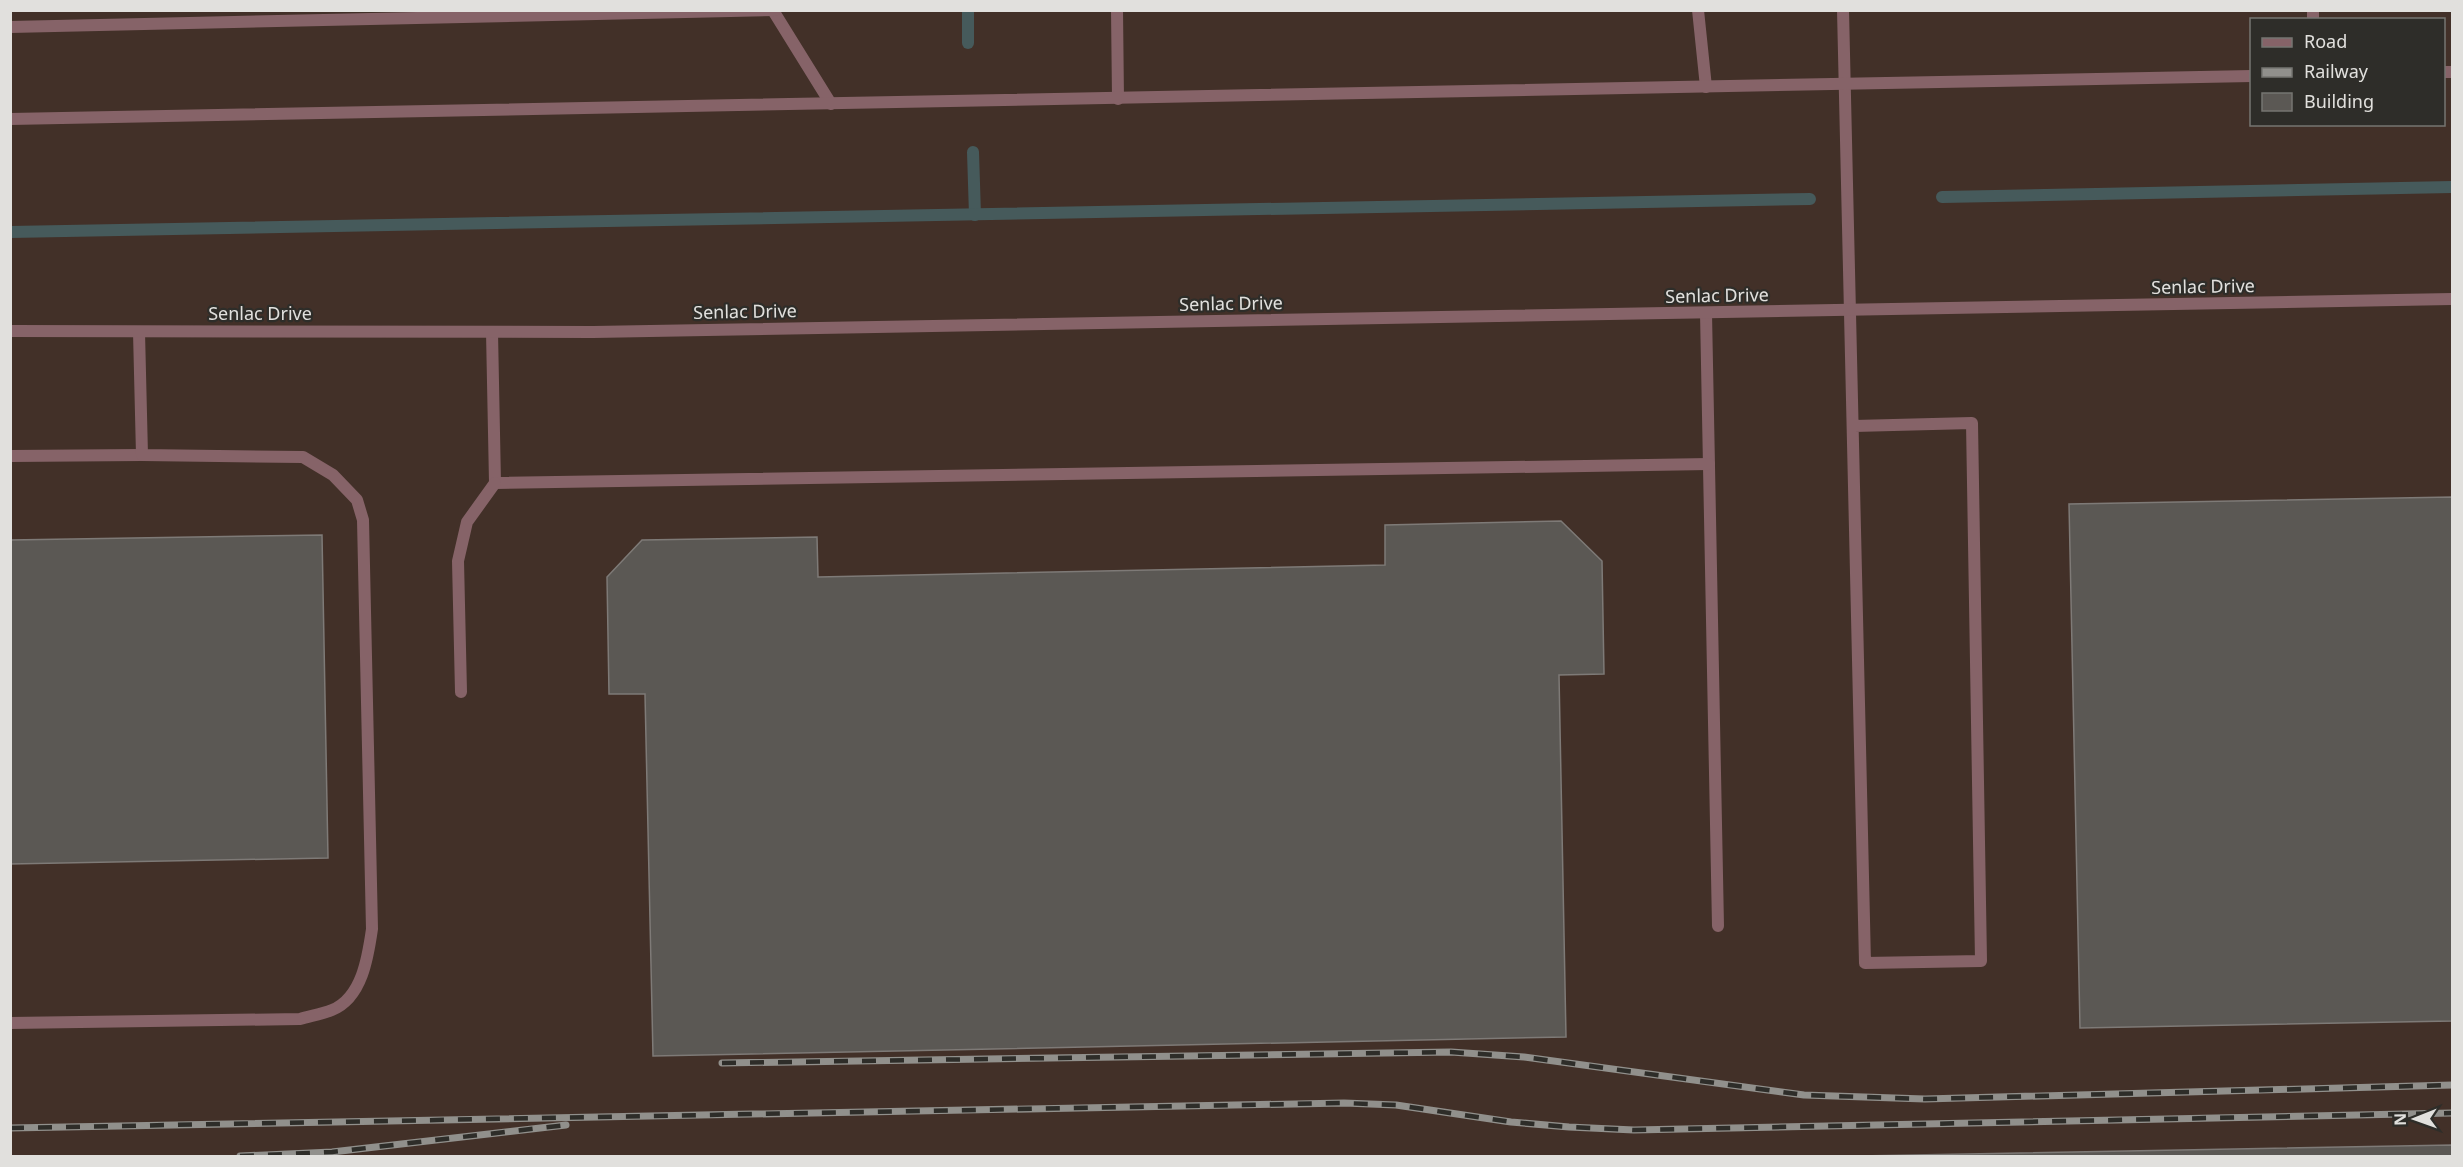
<svg xmlns="http://www.w3.org/2000/svg" width="2463" height="1167" viewBox="0 0 2463 1167" font-family="'Noto Sans',sans-serif">
<style>
.industrial{fill:#423028;fill-rule:evenodd}
.lines{fill:none;stroke-linecap:round;stroke-linejoin:round}
.stream{stroke:#465a5b;stroke-width:12}
.building{fill:#5b5854;stroke:#7e7a77;stroke-width:1.5}
.service{stroke:#866368;stroke-width:12}
.tertiary{stroke:#866368;stroke-width:12}
.rail-casing{stroke:#91908c;stroke-width:7}
.rail{stroke:#2e2d29;stroke-width:4.5;stroke-dasharray:14;stroke-linecap:butt}
.labels{text-anchor:middle;dominant-baseline:central;stroke-width:4.5;stroke-linejoin:round;paint-order:stroke}
.street-label{font-size:18px;fill:#e1e0dd;stroke:#2e2d29}
</style>
<rect width="100%" height="100%" fill="#2e2d29"/>
<!-- industrial -->
<path class="industrial" d="M11,11H2452V1156H11ZM2252,20H2444V124H2252Z"/>
<g class="lines">
<!-- stream -->
<g class="stream">
<path d="M968,10V43"/>
<path d="M973,152L975,215"/>
<path d="M1942,197L2452,187"/>
<path d="M10,232L1810,199"/>
</g>
</g>
<!-- building -->
<g class="building">
<path d="M2452,497V1021L2080,1028L2069,504Z"/>
<path d="M1561,521L1602,561L1604,674L1559,675L1566,1037L653,1056L645,694H609L607,577L642,540L817,537L818,577L1385,565V525Z"/>
<path d="M322,535L328,858L10,864V540Z"/>
<path d="M2452,1145V1156H1858Z"/>
</g>
<g class="lines">
<!-- service -->
<g class="service">
<path d="M1117,10L1118,99"/>
<path d="M1698,10L1706,87"/>
<path d="M1843,10L1865,963L1981,961L1972,423L1854,426"/>
<path d="M2313,10V20"/>
<path d="M774,12L831,104"/>
<path d="M10,27L775,10"/>
<path d="M1706,313L1718,926"/>
<path d="M492,332L495,483L1709,464"/>
<path d="M10,456L142,455"/>
<path d="M461,692L458,561L467,522L495,483"/>
<path d="M10,1023L300,1019C310,1016 322,1014 332,1010C362,998 368,957 372,929L363,520L357,500L333,475L303,457L142,455L139,332"/>
</g>
<!-- tertiary -->
<g class="tertiary">
<path d="M2444,72H2452"/>
<path d="M10,119L2252,76"/>
<path d="M10,331L593,332L2452,299"/>
</g>
<defs>
<g id="rail">
<path d="M722,1063L1451,1052L1524,1057L1804,1095L1925,1099L2452,1085"/>
<path d="M10,1128L1344,1103L1396,1105L1511,1122L1569,1127L1634,1130L2452,1113"/>
<path d="M240,1156L332,1152L566,1125"/>
</g>
</defs>
<!-- rail casing -->
<use href="#rail" class="rail-casing"/>
<!-- rail -->
<use href="#rail" class="rail"/>
</g>
<g class="labels">
<!-- street labels -->
<g class="street-label">
<text transform="translate(2203 286) rotate(-1)">Senlac Drive</text>
<text transform="translate(1717 295) rotate(-1)">Senlac Drive</text>
<text transform="translate(1231 303) rotate(-1)">Senlac Drive</text>
<text transform="translate(745 311) rotate(-1)">Senlac Drive</text>
<text x="260" y="313">Senlac Drive</text>
</g>
</g>
<!-- border -->
<rect width="2463" height="1167" fill="none" stroke="#e1e0dd" stroke-width="24"/>
<!-- legend -->
<rect x="2250" y="18" width="195" height="108" fill="#2e2d29" stroke="#767571" stroke-width="1.5"/>
<rect x="2262" y="38" width="30" height="9" fill="#866368" stroke="#767571" stroke-width="1.5"/>
<text x="2304" y="48" font-size="18" fill="#e1e0dd">Road</text>
<rect x="2262" y="68" width="30" height="9" fill="#91908c" stroke="#767571" stroke-width="1.5"/>
<text x="2304" y="78" font-size="18" fill="#e1e0dd">Railway</text>
<rect x="2262" y="93" width="30" height="18" fill="#5b5854" stroke="#767571" stroke-width="1.5"/>
<text x="2304" y="108" font-size="18" fill="#e1e0dd">Building</text>
<!-- north arrow -->
<g transform="translate(2415 1119) rotate(269)" stroke="#2e2d29" stroke-width="4.5" paint-order="stroke">
<path d="M0-4.5L10 22L0 15L-10 22Z" fill="#e1e0dd"/>
<text y="-9" font-size="16" font-weight="bold" text-anchor="middle" fill="#e1e0dd">N</text>
</g>
</svg>
